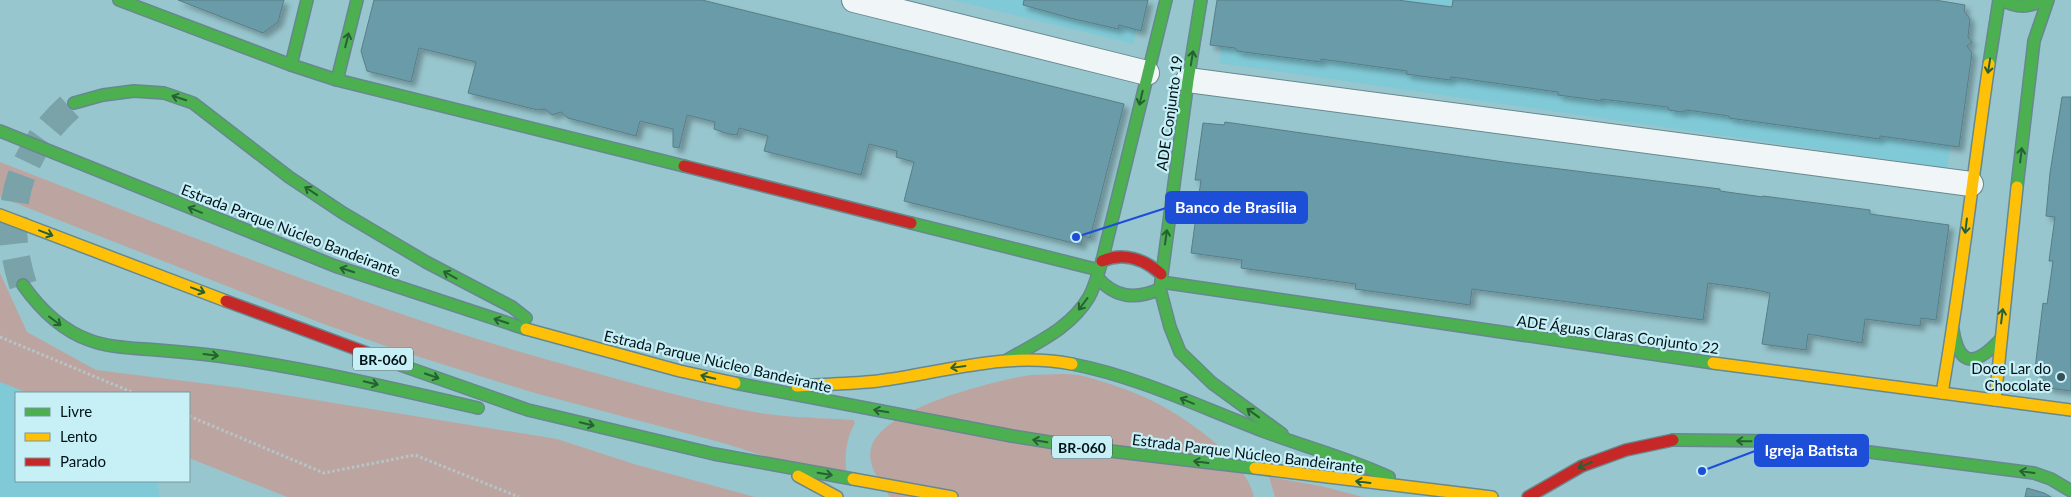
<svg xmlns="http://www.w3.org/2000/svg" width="2071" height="497" viewBox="0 0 2071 497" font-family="Lato,sans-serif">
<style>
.built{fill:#80c9d6}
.green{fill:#bca5a1}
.building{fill:#6b9ba8;stroke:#597e87;filter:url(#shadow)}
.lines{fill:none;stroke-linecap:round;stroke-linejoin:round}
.highway-tunnel{stroke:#7aa2a9;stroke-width:28;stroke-dasharray:28 14;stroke-linecap:butt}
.street-casing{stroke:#67888e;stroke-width:26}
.fast-casing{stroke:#67888e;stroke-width:14}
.slow-casing{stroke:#67888e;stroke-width:14}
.jam-casing{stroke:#67888e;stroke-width:14}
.path{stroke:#b7c5c8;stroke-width:3;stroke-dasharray:2.5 2.5;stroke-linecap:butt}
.street{stroke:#f0f6f8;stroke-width:24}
.fast{stroke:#4caf50;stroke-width:11}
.slow{stroke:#ffc107;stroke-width:11}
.jam{stroke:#c62828;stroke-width:11}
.oneway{stroke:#266034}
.poi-dot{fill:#355157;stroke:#c7eff6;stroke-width:2}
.labels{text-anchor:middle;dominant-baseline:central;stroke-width:4.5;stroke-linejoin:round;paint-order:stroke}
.shield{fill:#c7eff6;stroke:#3c545a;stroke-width:1}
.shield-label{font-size:14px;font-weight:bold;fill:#001217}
.street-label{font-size:15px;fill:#001217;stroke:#c7eff6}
.poi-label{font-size:15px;fill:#001217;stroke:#c7eff6;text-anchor:end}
.leader{fill:none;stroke:#1d4ed8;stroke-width:2}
.callout-dot{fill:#1d4ed8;stroke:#c7eff6;stroke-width:2}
.callout{fill:#1d4ed8;stroke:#1d4ed8;stroke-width:2}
.callout-label{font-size:16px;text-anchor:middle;font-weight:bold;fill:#fff}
</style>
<defs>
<filter id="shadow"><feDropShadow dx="4.5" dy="4.5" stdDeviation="2.5" flood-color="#0004"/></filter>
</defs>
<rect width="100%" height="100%" fill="#98c6ce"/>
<!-- built -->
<g class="built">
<path d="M953,0H1144L1133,44Z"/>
<path d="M1228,0H1813L1969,23L1947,168L1219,63Z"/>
<path d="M0,382L28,393H16V481H158L159,497H0Z"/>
</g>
<!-- green -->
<g class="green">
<path d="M0,162C186,234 371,311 563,364C628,382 693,401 760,413C790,418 823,418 854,420L855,423C844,442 845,461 847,482L723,443L531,392L394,349L321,323L0,197Z"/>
<path d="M0,273L27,332L96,370L241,388L557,439L634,464L755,497H287L189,458V393H28L0,382Z"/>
<path d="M1030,375C1048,375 1069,372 1087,377C1108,383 1132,391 1151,400C1185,417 1246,458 1254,497H890C880,482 865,464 872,445C887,407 993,381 1030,375Z"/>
<path d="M1269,477L1321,486L1363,497H1275Z"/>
</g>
<!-- building -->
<g class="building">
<path d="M178,0H284L278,22L263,33Z"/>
<path d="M374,0H702L1124,104L1090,238L1083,236L1081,245L904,201L914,162L896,157L897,151L869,144L861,175L764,151L768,136L739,128L737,135L729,134L714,129L715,122L687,115L679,148L673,147V129L640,121L636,136L568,118L561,112L552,115L545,109L538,110L468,93L476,62L419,48L411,82L367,71L361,51Z"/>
<path d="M1024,0H1148L1141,31L1119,25L1118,29L1074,19L1023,5Z"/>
<path d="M1217,0H1397L1452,7L1453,0H1935L1965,5L1964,11L1970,19L1968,37L1972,42L1967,46L1972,53L1959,147L1880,136V139L1729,118V116L1687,110L1681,112L1669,110L1668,107L1601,99V101L1588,99L1558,95V92L1459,78L1451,77L1450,80L1406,74L1407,71L1321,59V62L1237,51L1235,48L1210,45Z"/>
<path d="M2062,97H2071V391L2049,388L2035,369L2043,303L2047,304L2053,261H2049L2055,217L2046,216L2050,173Z"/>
<path d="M1225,122L1504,162L1720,189V191L1763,197V196L1870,210V214L1949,225L1936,320L1921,318L1920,326L1865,319L1862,343L1808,334L1806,350L1762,344L1770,293L1751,289L1708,283L1703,320L1472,289L1470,305L1355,289L1356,284L1241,268L1242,260L1191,253L1201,180H1195L1203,123L1224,125Z"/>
<path d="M2027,488L2044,493L2051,497H2025Z"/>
</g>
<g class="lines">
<!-- highway-tunnel -->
<path class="highway-tunnel" d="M23,285C0,213 17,152 74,103"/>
<defs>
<g id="street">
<path d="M854,0L1147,73"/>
<path d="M1188,80L1971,184"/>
</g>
<g id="fast">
<path d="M119,0L291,65L337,80L684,166"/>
<path d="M1201,0L1188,80L1160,289L1170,327L1180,352L1212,383L1282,434"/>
<path d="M2002,0C2016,8 2029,8 2043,0"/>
<path d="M1989,64L1999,0"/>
<path d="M291,65L307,0"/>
<path d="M337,80L357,0"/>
<path d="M74,103L103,95L134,91L164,93L193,103L289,177L343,213L426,262L512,307L526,318"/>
<path d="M0,131L335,266L526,329"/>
<path d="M2017,187L2034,41L2048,0"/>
<path d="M911,223L1099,270"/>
<path d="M1097,277C1115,298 1135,300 1160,289"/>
<path d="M1161,282L1713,363"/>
<path d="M23,285C40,309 61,330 89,340C110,348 134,348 157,350C182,352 207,354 232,358C315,370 396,389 478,408"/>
<path d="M1953,330C1960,370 1977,364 2000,340"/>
<path d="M386,360L528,410L714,454L853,479"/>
<path d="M1007,360C1036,343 1071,328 1089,297C1095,286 1098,273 1102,261L1166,0"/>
<path d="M1072,364C1139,377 1200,407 1263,431C1305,447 1348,458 1389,477"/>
<path d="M735,383L1012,436L1093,449L1255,468"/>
<path d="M1673,440L1783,441L2034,473L2051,479L2071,491"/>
</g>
<g id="slow">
<path d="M0,215L226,301"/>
<path d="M526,329L680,371L735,383"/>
<path d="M1713,363L2071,410"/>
<path d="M797,386C824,384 851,384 878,381C942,373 1006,351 1072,364"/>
<path d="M1942,393C1961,284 1973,174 1989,64"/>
<path d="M1995,400L2017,187"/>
<path d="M1255,468L1492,497"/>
<path d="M798,476L837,497"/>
<path d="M853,479L952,497"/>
</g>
<g id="jam">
<path d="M684,166L911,223"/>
<path d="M1102,261C1123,252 1144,259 1161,274"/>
<path d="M226,301L386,360"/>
<path d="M1528,497L1582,466L1626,450L1673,440"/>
</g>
</defs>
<!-- street casing -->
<use href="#street" class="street-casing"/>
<!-- fast casing -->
<use href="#fast" class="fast-casing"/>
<!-- slow casing -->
<use href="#slow" class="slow-casing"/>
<!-- jam casing -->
<use href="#jam" class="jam-casing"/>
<!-- path -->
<g class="path">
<path d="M0,337L134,393"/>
<path d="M189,416L324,473L415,455L519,497"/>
</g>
<!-- street -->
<use href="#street" class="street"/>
<!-- fast -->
<use href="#fast" class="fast"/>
<!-- slow -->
<use href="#slow" class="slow"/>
<!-- jam -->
<use href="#jam" class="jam"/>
</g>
<!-- one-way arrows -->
<defs><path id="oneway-shaft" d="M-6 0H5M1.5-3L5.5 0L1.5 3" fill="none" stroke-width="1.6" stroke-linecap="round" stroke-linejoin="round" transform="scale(1.25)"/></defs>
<g class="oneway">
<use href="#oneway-shaft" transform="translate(347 40) rotate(-76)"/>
<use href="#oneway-shaft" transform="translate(1192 58) rotate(-81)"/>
<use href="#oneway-shaft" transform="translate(1989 66) rotate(99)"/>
<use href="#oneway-shaft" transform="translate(179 98) rotate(-162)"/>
<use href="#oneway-shaft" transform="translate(1141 98) rotate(103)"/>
<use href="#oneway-shaft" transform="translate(2021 155) rotate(-83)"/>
<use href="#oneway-shaft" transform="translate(311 191) rotate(-146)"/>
<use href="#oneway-shaft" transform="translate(195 210) rotate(-158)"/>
<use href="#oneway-shaft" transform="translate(1966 226) rotate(97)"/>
<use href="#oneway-shaft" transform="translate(46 233) rotate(21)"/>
<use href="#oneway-shaft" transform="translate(1166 237) rotate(-82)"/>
<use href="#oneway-shaft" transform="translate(347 270) rotate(-162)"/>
<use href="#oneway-shaft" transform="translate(450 275) rotate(-151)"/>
<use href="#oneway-shaft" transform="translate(198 290) rotate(21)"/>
<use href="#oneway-shaft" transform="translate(1083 304) rotate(127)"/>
<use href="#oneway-shaft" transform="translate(2002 316) rotate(-83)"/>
<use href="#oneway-shaft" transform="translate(55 321) rotate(37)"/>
<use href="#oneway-shaft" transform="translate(501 321) rotate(-162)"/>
<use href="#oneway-shaft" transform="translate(211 355) rotate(7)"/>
<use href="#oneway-shaft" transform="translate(958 367) rotate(172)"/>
<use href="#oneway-shaft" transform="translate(432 376) rotate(19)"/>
<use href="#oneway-shaft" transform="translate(708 377) rotate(-167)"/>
<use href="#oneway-shaft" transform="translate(371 383) rotate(13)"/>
<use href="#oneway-shaft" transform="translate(1187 401) rotate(-157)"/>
<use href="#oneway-shaft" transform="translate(881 411) rotate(-170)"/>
<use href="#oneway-shaft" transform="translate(1253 413) rotate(-144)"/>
<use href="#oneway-shaft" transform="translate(587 424) rotate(13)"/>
<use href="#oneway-shaft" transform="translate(1040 441) rotate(-171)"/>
<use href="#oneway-shaft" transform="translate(1744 441) rotate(-179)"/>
<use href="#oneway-shaft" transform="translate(1201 462) rotate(-173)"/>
<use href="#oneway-shaft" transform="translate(1585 465) rotate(157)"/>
<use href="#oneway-shaft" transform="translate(2027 472) rotate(-172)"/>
<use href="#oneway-shaft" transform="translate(825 474) rotate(10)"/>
<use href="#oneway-shaft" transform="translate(1363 482) rotate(-173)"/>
</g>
<!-- markers -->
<circle class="poi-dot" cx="2061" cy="377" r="5"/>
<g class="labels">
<!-- shield labels -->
<g class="shield">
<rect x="353" y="347.5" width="60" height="23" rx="4"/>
<rect x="1052" y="435.5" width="60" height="23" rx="4"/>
</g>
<g class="shield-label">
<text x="383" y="359">BR-060</text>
<text x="1082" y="447">BR-060</text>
</g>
<!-- street labels -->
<g class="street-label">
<text transform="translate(1169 113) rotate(-82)">ADE Conjunto 19</text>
<text transform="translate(291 230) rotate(21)">Estrada Parque Núcleo Bandeirante</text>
<text transform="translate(1618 334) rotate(8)">ADE Águas Claras Conjunto 22</text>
<text transform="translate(718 361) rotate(13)">Estrada Parque Núcleo Bandeirante</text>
<text transform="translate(1248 453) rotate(7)">Estrada Parque Núcleo Bandeirante</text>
</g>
<!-- poi labels -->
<g class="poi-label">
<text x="2051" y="368">Doce Lar do<tspan x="2051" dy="17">Chocolate</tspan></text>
</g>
</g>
<!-- callouts -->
<path class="leader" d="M1076 237L1166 208M1702 471L1755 451"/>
<g class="callout-dot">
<circle cx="1076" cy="237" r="5"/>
<circle cx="1702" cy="471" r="5"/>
</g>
<g class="callout">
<rect x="1166" y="192" width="141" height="31" rx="5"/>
<rect x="1755" y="435" width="113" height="31" rx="5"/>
</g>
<g class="callout-label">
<text x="1236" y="213">Banco de Brasília</text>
<text x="1811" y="456">Igreja Batista</text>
</g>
<!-- legend -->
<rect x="15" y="392" width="175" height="90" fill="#c7eff6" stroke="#77979d"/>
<rect x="25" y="408" width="25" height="8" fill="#4caf50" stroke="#77979d"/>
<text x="60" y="417" font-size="15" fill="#001217">Livre</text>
<rect x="25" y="433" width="25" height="8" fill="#ffc107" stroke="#77979d"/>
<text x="60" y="442" font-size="15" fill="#001217">Lento</text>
<rect x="25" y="458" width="25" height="8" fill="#c62828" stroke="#77979d"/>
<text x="60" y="467" font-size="15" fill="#001217">Parado</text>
</svg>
